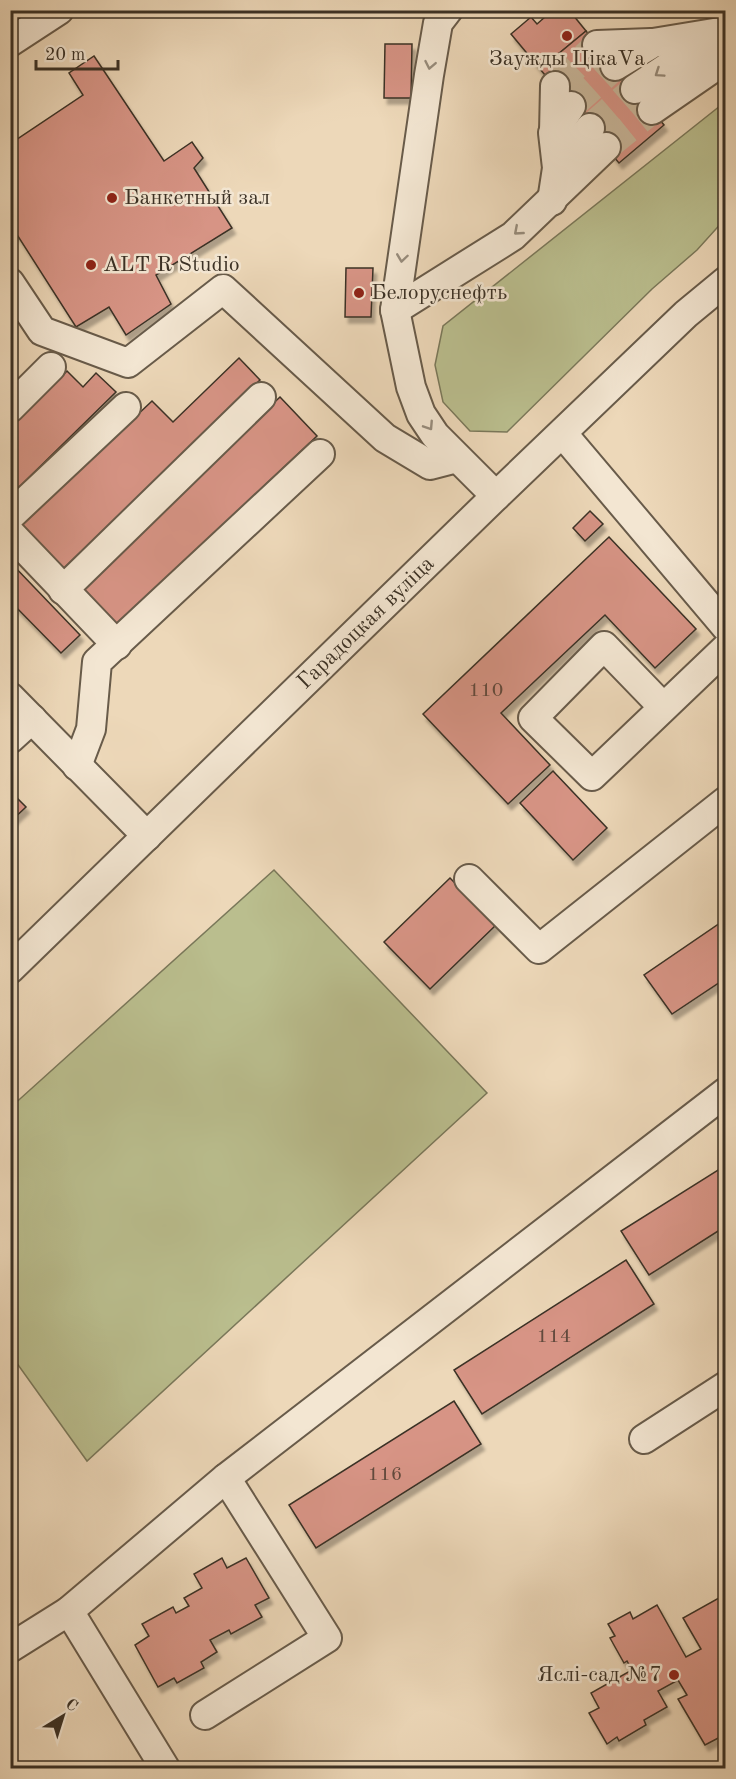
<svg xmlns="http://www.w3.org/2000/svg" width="736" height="1779" viewBox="0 0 736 1779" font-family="'Old Standard TT',serif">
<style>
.green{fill:#babe8e;stroke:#7a785a;stroke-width:1.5}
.building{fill:#d79485;stroke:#3b3125;stroke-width:1.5;filter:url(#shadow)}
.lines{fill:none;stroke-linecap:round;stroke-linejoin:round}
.minor-tunnel{stroke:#c9b79b;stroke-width:28;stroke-dasharray:28 14;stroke-linecap:butt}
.minor-casing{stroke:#685b4a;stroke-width:32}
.minor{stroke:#f3e6d2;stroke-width:28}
.oneway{stroke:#978c7c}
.poi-dot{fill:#8f2418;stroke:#f3e6d2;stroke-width:2}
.labels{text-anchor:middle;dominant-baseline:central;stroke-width:5;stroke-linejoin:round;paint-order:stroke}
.number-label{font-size:20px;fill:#624a3d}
.poi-label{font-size:22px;fill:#3b3125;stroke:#f3e6d2;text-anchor:start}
.street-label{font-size:22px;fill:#3b3125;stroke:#f3e6d2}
</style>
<defs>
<filter id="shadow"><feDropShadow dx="3.5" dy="6" stdDeviation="1.5" flood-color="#0004"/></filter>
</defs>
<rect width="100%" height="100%" fill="#edd8b9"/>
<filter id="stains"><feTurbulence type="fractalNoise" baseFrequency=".00333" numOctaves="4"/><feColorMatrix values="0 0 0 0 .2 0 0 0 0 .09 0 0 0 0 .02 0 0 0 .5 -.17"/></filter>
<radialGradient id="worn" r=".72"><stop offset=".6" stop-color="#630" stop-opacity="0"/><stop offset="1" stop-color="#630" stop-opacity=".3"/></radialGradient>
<!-- green -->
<g class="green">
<path d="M725,102V219L697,250L652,289L507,432L470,431L443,402L435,365L443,326Z"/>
<path d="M274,870L487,1093L87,1461L11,1355V1107Z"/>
</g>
<!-- building -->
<g class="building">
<path d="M553,10H569L586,31L540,69L511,34L531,17L537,24Z"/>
<path d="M586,31L664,125L619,163L540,69Z"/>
<path d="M385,44H412L411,98H384Z"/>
<path d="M94,56L164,161L192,142L203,158L194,168L232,228L156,275L171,304L126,335L109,307L76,327L16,233L10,237V144L83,95L69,73Z"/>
<path d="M346,268H373L371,317H345Z"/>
<path d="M239,358L260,380L60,572L18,528L152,401L173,422Z"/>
<path d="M67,371L83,387L96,373L116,392L10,496V427Z"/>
<path d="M280,397L317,436L112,630L75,591Z"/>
<path d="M590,511L603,524L585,541L573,528Z"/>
<path d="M609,537L696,629L655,668L605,615L501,713L550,765L508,804L423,714Z"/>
<path d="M10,562L80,635L61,653L10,601Z"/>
<path d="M553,771L607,828L573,860L520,803Z"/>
<path d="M10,791L26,807L10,822Z"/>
<path d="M450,878L496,925L430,989L384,942Z"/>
<path d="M726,919V978L672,1014L644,975Z"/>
<path d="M726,1165V1226L649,1275L621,1231Z"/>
<path d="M626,1260L654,1304L482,1414L454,1370Z"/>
<path d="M454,1401L481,1444L316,1548L289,1505Z"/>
<path d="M222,1558L227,1568L246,1558L269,1598L255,1605L262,1617L231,1634L229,1630L210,1640L217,1652L201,1662L204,1668L177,1683L174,1678L158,1687L135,1645L149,1636L142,1624L173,1607L176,1613L189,1606L184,1598L202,1588L194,1574Z"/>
<path d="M726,1594V1734L705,1745L678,1699L687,1695L678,1680L658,1691L667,1707L644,1720L646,1725L619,1741L617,1737L607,1744L589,1713L599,1708L591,1693L632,1670L627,1661L624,1663L610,1638L615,1636L608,1624L630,1612L633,1619L657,1605L686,1657L701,1649L683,1618Z"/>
</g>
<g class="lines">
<!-- minor-tunnel -->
<g class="minor-tunnel">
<path d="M555,86L597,45"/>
<path d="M571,106L615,66"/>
<path d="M590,128L635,89"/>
<path d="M606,147L652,110"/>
</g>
<defs>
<g id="minor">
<path d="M448,10L438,23L429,75L395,310L411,387L421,414L435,435L496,496"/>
<path d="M10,42L59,10"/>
<path d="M597,45L651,43"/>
<path d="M615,66L653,43L726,31"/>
<path d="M635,89L712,38"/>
<path d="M652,110L726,59"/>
<path d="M554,132L555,86"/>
<path d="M557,168L590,128"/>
<path d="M552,201L557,168L553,133L571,106"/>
<path d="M10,283L42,331L128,363L223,289L385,438L430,465L457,458"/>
<path d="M395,310L513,236L606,147"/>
<path d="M10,408L51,367"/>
<path d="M563,434L726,627"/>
<path d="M10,516L126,407"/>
<path d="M10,533L117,645"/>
<path d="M63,590L261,397"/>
<path d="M10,697L147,836"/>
<path d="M663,707L604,646L533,718L592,776L726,648"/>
<path d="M10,739L32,719"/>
<path d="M77,766L91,729L97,662L320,454"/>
<path d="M469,879L539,949L726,801"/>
<path d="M10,969L496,496L686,314L726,281"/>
<path d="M644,1439L726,1386"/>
<path d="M69,1611L226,1478L726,1092"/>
<path d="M10,1648L69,1611L165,1768"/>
<path d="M205,1715L327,1638L226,1478"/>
</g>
</defs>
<!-- minor casing -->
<use href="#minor" class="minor-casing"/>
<!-- minor -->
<use href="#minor" class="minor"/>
</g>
<!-- one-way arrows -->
<defs><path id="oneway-chevron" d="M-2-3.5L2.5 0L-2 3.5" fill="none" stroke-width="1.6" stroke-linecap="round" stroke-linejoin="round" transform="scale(1.5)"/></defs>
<g class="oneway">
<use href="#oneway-chevron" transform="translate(430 65) rotate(101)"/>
<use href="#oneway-chevron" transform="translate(659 73) rotate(146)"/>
<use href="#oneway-chevron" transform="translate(518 231) rotate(139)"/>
<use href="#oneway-chevron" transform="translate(402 258) rotate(98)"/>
<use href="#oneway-chevron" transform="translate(429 426) rotate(57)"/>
</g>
<!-- markers -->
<g class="poi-dot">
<circle cx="567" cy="36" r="6"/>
<circle cx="112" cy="198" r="6"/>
<circle cx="91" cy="265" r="6"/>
<circle cx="359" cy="293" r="6"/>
<circle cx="674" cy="1675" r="6"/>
</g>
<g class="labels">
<!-- number labels -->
<g class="number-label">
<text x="486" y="691">110</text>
<text x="554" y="1337">114</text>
<text x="385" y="1475">116</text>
</g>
<!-- poi labels -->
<g class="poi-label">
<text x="567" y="59" text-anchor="middle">Заужды ЦікаVа</text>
<text x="124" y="198">Банкетный зал</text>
<text x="103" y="265">ALT R Studio</text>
<text x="371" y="293">Белоруснефть</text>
<text x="662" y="1675" text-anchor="end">Яслі-сад №7</text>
</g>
<!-- street labels -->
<g class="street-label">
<text transform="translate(366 623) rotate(-44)">Гарадоцкая вуліца</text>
</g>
</g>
<!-- margin -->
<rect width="736" height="1779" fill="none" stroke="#edd8b9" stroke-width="36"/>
<rect x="12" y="12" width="712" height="1755" fill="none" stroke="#3b3125" stroke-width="3"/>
<rect x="18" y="18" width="700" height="1743" fill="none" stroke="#3b3125" stroke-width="1.5"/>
<!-- north arrow -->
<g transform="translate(63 1716) rotate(38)" stroke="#f3e6d2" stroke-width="4.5" paint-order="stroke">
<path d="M0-4.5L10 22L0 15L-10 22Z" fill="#3b3125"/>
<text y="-9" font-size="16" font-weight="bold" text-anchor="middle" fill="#3b3125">С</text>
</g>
<!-- scale -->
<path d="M36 60v9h82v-9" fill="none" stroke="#3b3125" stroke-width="3"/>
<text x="45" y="60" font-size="18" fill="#3b3125" stroke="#f3e6d2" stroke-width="4.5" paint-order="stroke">20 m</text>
<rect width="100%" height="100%" filter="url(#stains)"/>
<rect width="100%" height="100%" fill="url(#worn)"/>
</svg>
